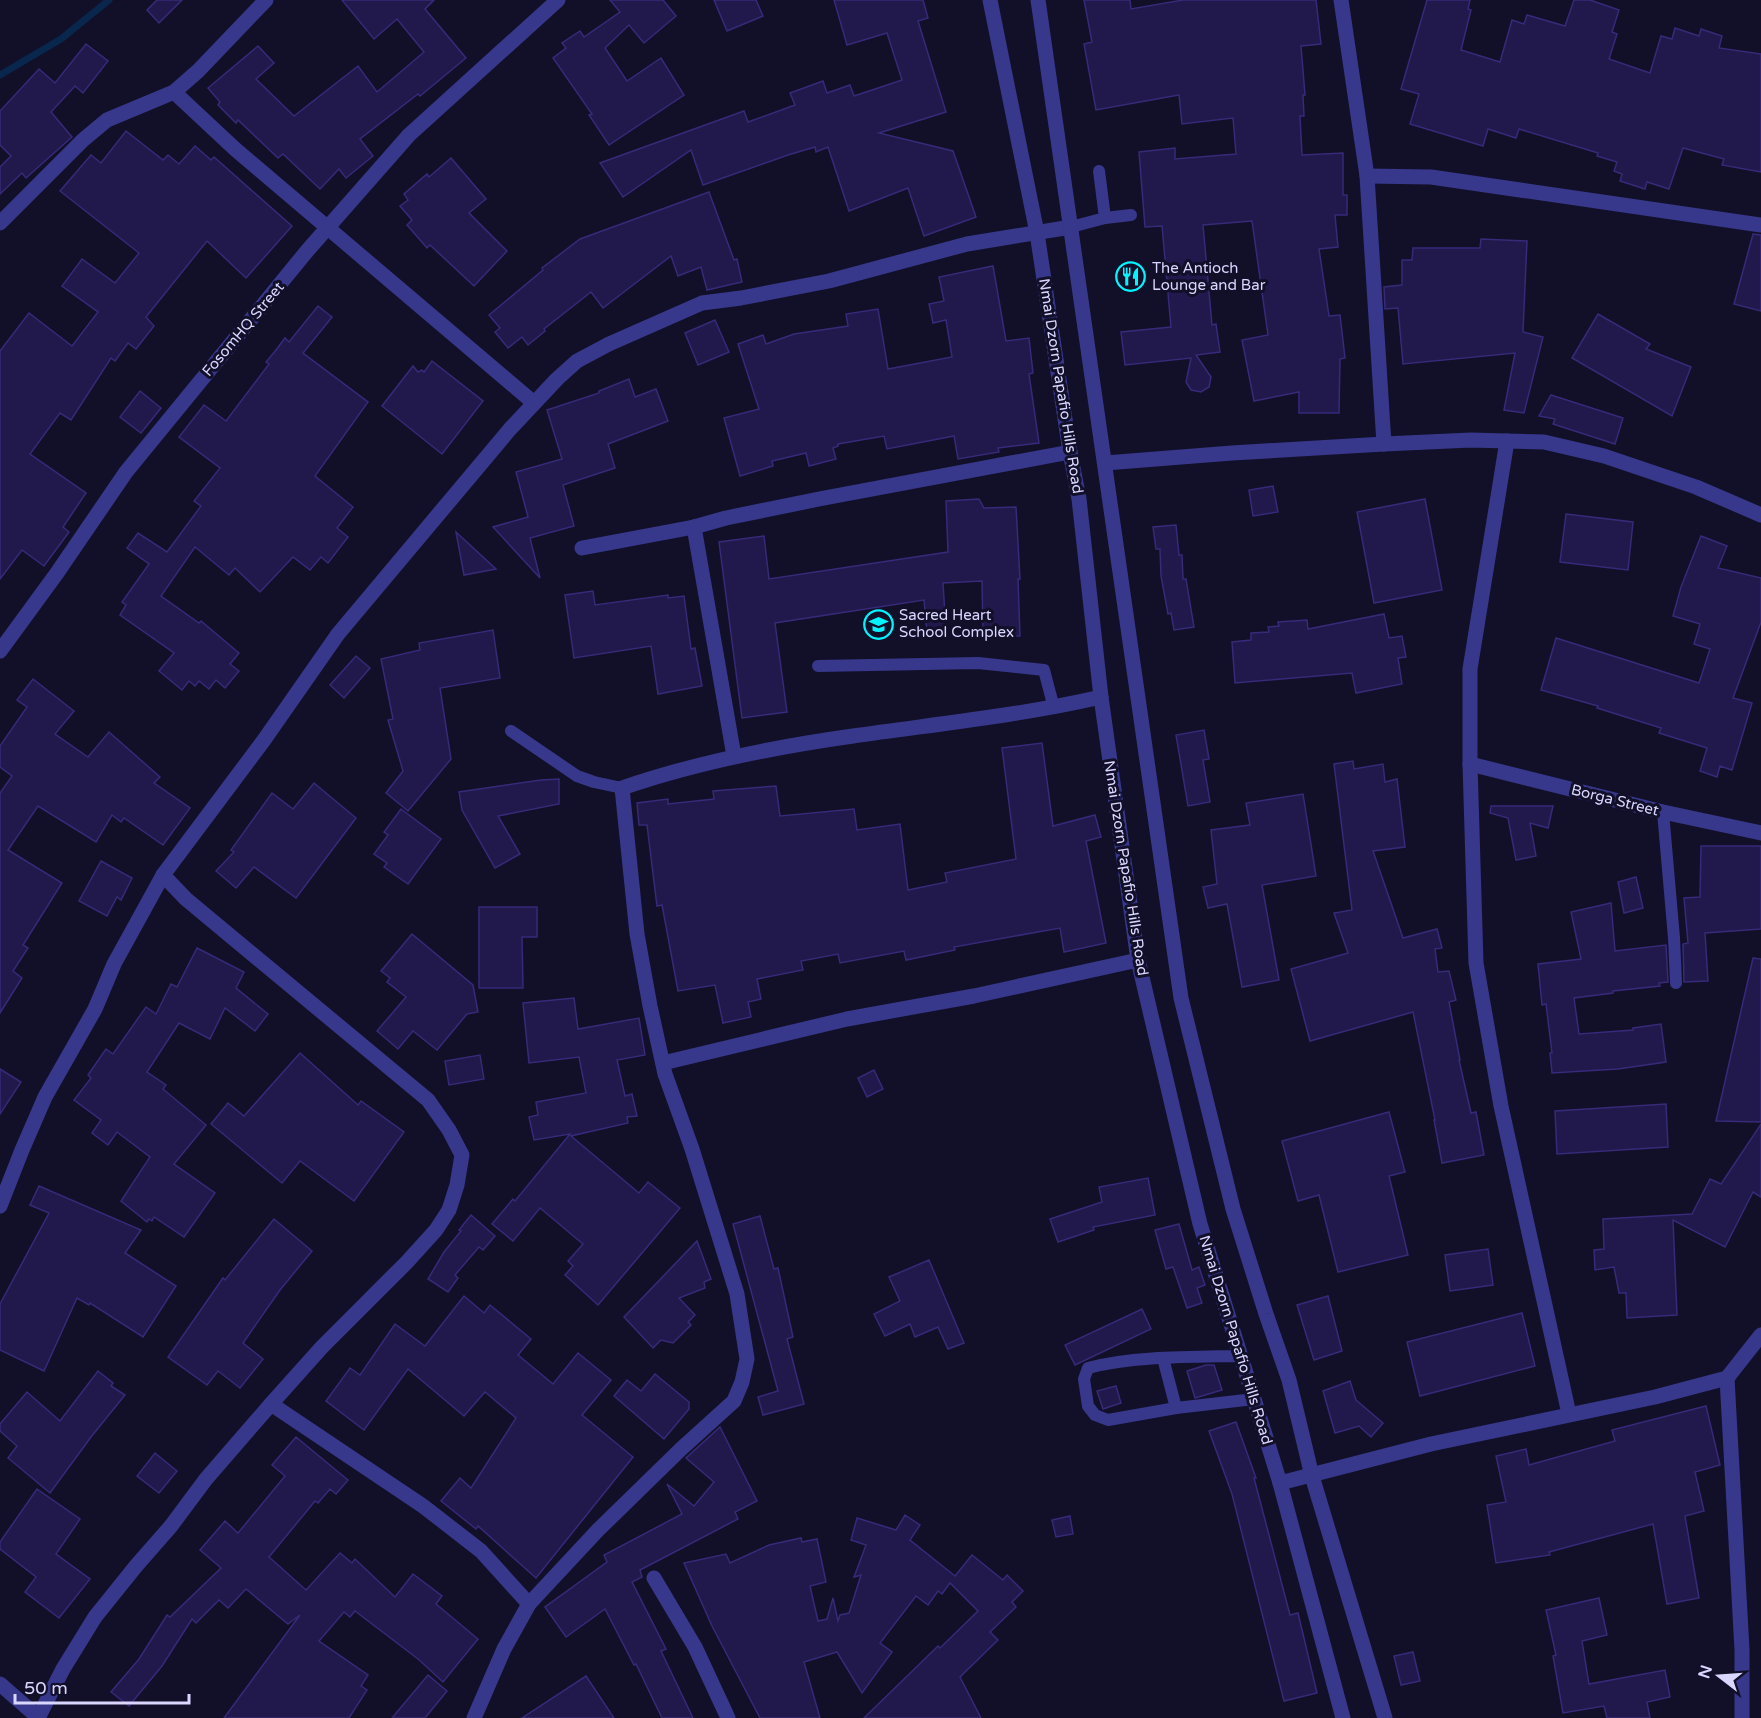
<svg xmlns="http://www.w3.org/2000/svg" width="1761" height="1718" viewBox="0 0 1761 1718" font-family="'Varela Round',sans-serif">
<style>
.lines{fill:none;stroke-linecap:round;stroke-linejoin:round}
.stream{stroke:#09264d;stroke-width:7}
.building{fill:#21194b;stroke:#362a79;stroke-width:1.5}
.service{stroke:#37388b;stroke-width:12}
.minor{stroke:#37388b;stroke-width:15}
.tertiary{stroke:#37388b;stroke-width:15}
.labels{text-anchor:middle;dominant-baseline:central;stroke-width:6;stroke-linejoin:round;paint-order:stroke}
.poi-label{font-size:15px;fill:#d9d7ff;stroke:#120f29;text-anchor:start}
.street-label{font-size:15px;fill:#d9d7ff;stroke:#120f29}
</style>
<rect width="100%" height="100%" fill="#120f29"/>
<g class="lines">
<!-- stream -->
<path class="stream" d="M0,75L61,39L109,0"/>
</g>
<!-- building -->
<g class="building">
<path d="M157,0H182L159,23L147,10Z"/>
<path d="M342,0H434L425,9L466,58L420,96L418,94L360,139L373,156L346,178L339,169L320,189L283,154L278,158L238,120L236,123L218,105L220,102L208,88L258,46L274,63L256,79L294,116L358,66L377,92L424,52L397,19L374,39Z"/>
<path d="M610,0H663L676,16L644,43L629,25L605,48L627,81L661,58L684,95L609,145L589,115L592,114L553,58L566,48L562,43L580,31L584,37L620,12Z"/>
<path d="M714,0H756L763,16L727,31Z"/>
<path d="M834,0H923L928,18L918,21L946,112L879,133L953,151L976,217L924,236L908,188L849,211L828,147L816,152L815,147L788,155L703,185L691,150L623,197L600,163L744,111L748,122L795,105L790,93L823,81L827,93L850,85L854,96L902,80L887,33L847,45Z"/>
<path d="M1084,0H1130L1131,9L1183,0H1316L1321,44L1301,46L1305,95H1303L1304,116H1300L1302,155L1343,153V195H1347V215H1335L1338,247L1319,249L1329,316L1340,315L1345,358L1340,359L1339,413H1299V392L1254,401L1242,340L1268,335L1252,221L1203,225L1212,325L1216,324L1220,352L1196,355L1211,377L1209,387L1201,392L1191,390L1186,382L1191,358L1125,365L1121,332L1171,327L1162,226L1145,227L1139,152L1175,148V159L1236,154L1233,118L1182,124L1179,95L1096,110L1084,44L1092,42Z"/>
<path d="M1427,0H1470L1468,9L1471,10L1461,50L1500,62L1512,20L1524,24L1527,15L1565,26L1574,0H1590L1619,10L1612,32L1617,34L1609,59L1650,73L1661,36L1672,39L1675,28L1699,36L1701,29L1722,36L1719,48L1761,54V172L1722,165L1724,159L1683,148L1669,189L1647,182L1645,189L1620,181L1622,174L1614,171L1617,162L1597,156L1598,153L1519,129L1516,138L1488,129L1483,146L1410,124L1419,94L1401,89Z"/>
<path d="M86,44L108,61L83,93L75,86L51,112L72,137L26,178L22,173L0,194V167L11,156L0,145V111L39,69L55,83Z"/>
<path d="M126,131L163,160L168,155L179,164L195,146L211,160L214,157L292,226L246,278L207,241L146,317L154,326L136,349L128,343L115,361L111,358L71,420L60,413L30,454L86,493L63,527L69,532L44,566L22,550L0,579V351L29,313L72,346L98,312L62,286L82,259L115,283L139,253L60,191L91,155L101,163Z"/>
<path d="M451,158L486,199L469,213L507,251L474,286L430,245L427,248L407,225L412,220L400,206L408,200L404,194L427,174L429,177Z"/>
<path d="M709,192L734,260L737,259L742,282L707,290L701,267L678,276L671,256L603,308L591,292L544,329L545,331L528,345L522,337L508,348L495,332L500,328L489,315L543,270L542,268L580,239Z"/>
<path d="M1753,234L1761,235V311L1734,304Z"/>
<path d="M1481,239L1527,241L1523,332L1543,337L1524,413L1504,410L1515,353L1403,364L1398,308L1385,309L1384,287L1402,285V260H1412L1413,248H1480Z"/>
<path d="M993,266L1006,341L1029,338L1033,373L1029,374L1039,443L998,448L999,452L958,459L954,436L887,449L884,436L838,444V446L833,448L836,459L809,466L806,453L772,461L773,466L740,476L724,418L759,409L738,344L763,335L766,344L794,334L848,326L846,314L878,309L888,369L952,357L946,320L933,323L929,304L944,301L939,277Z"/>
<path d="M318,306L332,317L303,353L368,402L315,476L353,507L337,528L348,537L328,563L321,557L310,570L293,557L260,592L235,568L229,575L195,547L161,596L199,623L201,621L239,653L230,664L239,671L225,688L216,680L209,689L199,681L195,686L189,681L182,690L159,671L174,653L120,615L126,605L122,602L149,564L127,548L138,533L167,552L201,506L194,501L220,468L179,437L204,405L226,421L269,364L266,362L276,350L285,338L289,342Z"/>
<path d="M1598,314L1650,344L1646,349L1691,367L1672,416L1572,358Z"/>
<path d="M715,320L729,352L698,365L685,333Z"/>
<path d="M432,361L483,401L442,454L382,406L413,366L418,372L422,370L424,372Z"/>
<path d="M629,379L635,397L656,389L668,421L608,444L615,468L563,485L574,526L530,538L540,578L493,527L528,517L516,472L562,459L547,410L599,393V391Z"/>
<path d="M140,391L161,408L141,433L120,417Z"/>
<path d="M1551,395L1623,418L1615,444L1553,424L1555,419L1539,416Z"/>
<path d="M1273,486L1278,512L1253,516L1249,490Z"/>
<path d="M979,499L984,508L1016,507L1020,579H1018L1020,636L983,637L982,581L943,583L946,631L927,632L924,600L775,623L787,712L742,718L719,542L764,536L769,579L948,552L946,501Z"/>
<path d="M1425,499L1442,590L1374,603L1357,512Z"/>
<path d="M1566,514L1633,522L1628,570L1560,562Z"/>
<path d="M1176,525L1179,555H1182L1183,579H1186L1194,627L1174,630L1171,613L1168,614L1161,576L1160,549H1156L1153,527Z"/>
<path d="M456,532L496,569L464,575Z"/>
<path d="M1701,536L1727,546L1718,568L1761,578V622L1733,698L1752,703L1732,770L1720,766L1717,777L1700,771L1707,748L1659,733L1661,728L1597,708L1598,706L1541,690L1556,638L1699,683L1710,649L1694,644L1700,624L1673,616L1681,587Z"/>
<path d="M593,591L595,605L668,595V598L684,596L691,649L695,648L702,686L658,694L651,646L574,658L565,595Z"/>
<path d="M1384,614L1389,638L1402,636L1406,657L1398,658L1402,684L1356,693L1352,673L1235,683L1232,642L1251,640V633L1269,632L1268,627L1279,626L1278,622L1307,620L1308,629Z"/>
<path d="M493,630L500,678L440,688L451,759L408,811L386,793L403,771L388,720L393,719L381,659L420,650L419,643Z"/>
<path d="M356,656L370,668L344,698L330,685Z"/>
<path d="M33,679L74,711L55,734L88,757L109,732L160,777L154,783L190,808L163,845L124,818L121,822L112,815L96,842L38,806L8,850L62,883L23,945L28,948L13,971L22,978L0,1013V793L12,776L0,767V746L27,707L17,700Z"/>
<path d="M1204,730L1209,759L1203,760L1210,802L1188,806L1176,735Z"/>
<path d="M1042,743L1053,826L1095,815L1101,837L1086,841L1106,943L1064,952L1060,928L954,947L955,950L906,960L904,951L840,963L838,954L801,961L803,970L757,979L761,999L748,1002L751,1017L723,1023L715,985L678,991L662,905L657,906L647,825H639L637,803L668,799V804L714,799L713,791L776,786L780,816L854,809L857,830L900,824L908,890L947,882L945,873L1016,859L1002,748Z"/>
<path d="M1353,761L1354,769L1383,764L1385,782L1397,779L1405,847L1373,851L1403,938L1437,929L1442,948L1435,949L1438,972L1449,971L1456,1000L1449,1002L1460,1060H1459L1471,1113L1476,1112L1484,1155L1442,1163L1434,1120H1435L1413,1012L1310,1041L1291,969L1348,953L1334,913L1352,910L1334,764Z"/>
<path d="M559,779V804L498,816L520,854L495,868L462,810L459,792L541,780Z"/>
<path d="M314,783L356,818L296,898L254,867L236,888L216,871L234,852L231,850L272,793L293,809Z"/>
<path d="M1303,794L1316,876L1262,885L1279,980L1242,987L1227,904L1208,908L1203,887L1217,884L1211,830L1250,825L1246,803Z"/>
<path d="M1491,806H1553L1548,828L1530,823L1536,856L1516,860L1508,818L1490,813Z"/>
<path d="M401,809L441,839L408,884L384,867L387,863L374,854L388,835L384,832Z"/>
<path d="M1701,846H1761V929L1705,933L1708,981L1684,982L1683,944L1688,943L1684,898L1700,897Z"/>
<path d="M101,861L132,878L121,900L117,897L107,916L79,901Z"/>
<path d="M1636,877L1643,908L1624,913L1618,882Z"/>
<path d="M1611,903L1615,951L1666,945L1668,982L1659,983L1660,986L1613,991V993L1574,998L1579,1034L1633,1030V1028L1661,1024L1666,1062L1618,1069L1552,1073L1550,1053H1552L1546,1004L1542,1005L1538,964L1581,959L1571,912Z"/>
<path d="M479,907H537V937H522L523,988H479Z"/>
<path d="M412,934L473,985L478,1012L467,1014L437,1050L413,1031L398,1049L377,1031L406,997L387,982L390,978L381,971Z"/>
<path d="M197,948L244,972L236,988L268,1014L255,1031L225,1008L210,1039L179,1023L147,1072L166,1085L163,1089L206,1125L174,1164L215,1193L184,1237L154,1217L152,1221L149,1219L147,1222L121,1201L150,1157L117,1132L108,1145L92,1133L101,1120L74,1100L91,1078L88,1075L106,1049L113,1054L146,1007L156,1014L171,984L177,987Z"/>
<path d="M1753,958L1761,959V1122L1716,1121Z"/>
<path d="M574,998L578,1029L639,1018L645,1055L617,1060L625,1096L632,1094L637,1116L627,1117L628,1123L571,1136L639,1193L648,1182L680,1208L598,1305L565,1275L573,1266L568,1261L583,1244L540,1208L513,1241L492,1224L513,1199L515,1201L570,1134L534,1140L529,1117L538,1115L536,1102L586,1093L579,1057L529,1063L523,1003Z"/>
<path d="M300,1053L358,1105L361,1101L404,1132L354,1201L300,1161L282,1183L211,1124L228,1103L244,1116Z"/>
<path d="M480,1055L484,1079L449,1085L445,1061Z"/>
<path d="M0,1069L21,1082L0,1114Z"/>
<path d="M874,1070L883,1089L867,1097L858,1078Z"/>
<path d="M1666,1104L1668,1147L1557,1154L1555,1111Z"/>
<path d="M1389,1112L1405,1172L1389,1176L1408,1255L1338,1272L1319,1195L1298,1201L1282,1141Z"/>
<path d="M1761,1124V1197L1753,1192L1725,1247L1673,1220L1677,1315L1627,1318L1626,1293H1619L1614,1267L1595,1270L1594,1250L1604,1249L1603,1219L1692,1214L1710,1179L1721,1184Z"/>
<path d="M1148,1178L1155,1215L1093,1227L1094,1230L1058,1242L1050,1219L1102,1202L1099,1187Z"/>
<path d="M39,1186L141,1230L125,1253L176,1286L143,1337L90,1303L89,1305L77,1298L44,1371L0,1350V1304L49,1213L30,1205Z"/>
<path d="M471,1215L495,1236L483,1250L479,1247L455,1275L458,1278L448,1292L428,1279L444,1252L461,1231L459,1230Z"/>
<path d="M760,1216L774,1269L778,1268L793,1337L787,1339L804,1404L763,1415L758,1397L778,1391L733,1224Z"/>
<path d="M274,1219L312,1251L280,1290L243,1343L263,1359L240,1388L218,1371L207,1385L168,1357L223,1278L225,1280Z"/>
<path d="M1179,1224L1192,1270L1199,1267L1205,1285L1197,1288L1202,1303L1187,1308L1173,1267L1166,1269L1155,1230Z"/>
<path d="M697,1241L711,1279L704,1282L705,1288L679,1298L695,1315L688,1322L691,1325L673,1343L661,1340L653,1348L624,1317Z"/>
<path d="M1488,1249L1493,1285L1450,1291L1445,1255Z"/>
<path d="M929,1260L964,1343L948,1349L938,1327L915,1337L910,1324L885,1336L874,1314L900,1301L889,1277Z"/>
<path d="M464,1296L484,1313L490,1305L531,1339L518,1355L553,1384L578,1353L611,1380L582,1415L633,1457L536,1578L478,1526L476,1529L441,1501L460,1478L471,1488L516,1418L485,1392L464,1416L408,1369L364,1430L326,1401L350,1368L360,1375L395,1324L425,1346Z"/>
<path d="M1328,1296L1342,1351L1314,1360L1297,1305Z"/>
<path d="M1142,1309L1151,1329L1075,1365L1065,1345Z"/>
<path d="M1522,1313L1535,1366L1420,1396L1407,1342Z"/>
<path d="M1206,1365H1214L1222,1390L1195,1398L1187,1371Z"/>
<path d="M98,1371L113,1383L111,1386L125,1395L91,1437L50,1493L8,1458L17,1446L0,1431V1424L27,1392L60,1421Z"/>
<path d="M655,1374L689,1402V1409L664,1439L614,1396L627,1380L641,1391Z"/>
<path d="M1350,1381L1356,1400L1383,1423L1371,1437L1359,1426L1335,1433L1323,1391Z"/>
<path d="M1116,1386L1121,1403L1103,1409L1097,1391Z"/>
<path d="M1706,1406L1720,1465L1695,1472L1704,1511L1685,1516L1699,1598L1667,1604L1653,1524L1549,1552L1550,1555L1496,1563L1487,1505L1506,1502L1496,1456L1526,1449L1529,1465L1615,1441L1612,1430Z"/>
<path d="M1236,1422L1256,1478H1254L1290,1615L1298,1613L1317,1693L1284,1701L1232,1494L1209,1431Z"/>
<path d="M720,1427L757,1501L735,1512L738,1519L640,1570L642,1577L632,1582L666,1649L661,1651L693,1718H662L636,1664L634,1665L605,1609L566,1637L545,1607L607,1562L604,1555L682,1514L667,1484L694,1506L714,1482L686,1458Z"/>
<path d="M296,1437L348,1480L336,1494L330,1489L318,1503L315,1501L269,1557L306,1590L340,1553L352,1563L355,1559L395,1597L413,1574L442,1596L436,1604L478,1639L443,1682L418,1659L355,1611L350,1617L344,1612L319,1641L368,1675L361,1686L367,1690L349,1718H224L300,1615L288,1624L246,1589L228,1608L219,1600L196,1623L192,1619L162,1666L129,1706L111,1692L139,1659L167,1615L170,1617L221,1568L200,1550L225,1521L238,1533L285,1476L272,1465Z"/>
<path d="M155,1453L177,1471L159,1493L137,1476Z"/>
<path d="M37,1489L80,1519L56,1554L90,1579L59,1618L25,1592L36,1577L0,1549V1542Z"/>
<path d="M905,1515L920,1525L910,1540L955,1576L972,1555L1003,1580L1007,1575L1023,1591L1012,1602L1016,1607L990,1632L998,1640L960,1677L981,1718H864L938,1646L940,1648L978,1611L950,1583L942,1594L938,1591L928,1605L916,1596L880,1643L892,1652L862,1693L837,1652L804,1662L820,1718H760L712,1626L684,1563L726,1554L730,1563L769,1545L801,1538L802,1542L817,1539L826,1582L810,1586L818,1621L827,1619L833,1598L838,1621L840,1615L849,1613L861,1575L854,1577L866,1545L851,1540L857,1518L896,1530Z"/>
<path d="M1070,1516L1073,1534L1056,1537L1052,1520Z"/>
<path d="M1599,1598L1607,1635L1582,1641L1589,1684L1665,1670L1670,1697L1647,1702L1650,1718H1607L1604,1706L1563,1713L1553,1656L1556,1655L1546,1610Z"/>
<path d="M1413,1652L1420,1681L1401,1685L1394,1656Z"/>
<path d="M428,1675L447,1691L425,1718H392Z"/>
<path d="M586,1676L614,1718H522Z"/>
</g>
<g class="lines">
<!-- service -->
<g class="service">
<path d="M1099,171L1105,218"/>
<path d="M1071,227L1105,218L1131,215"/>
<path d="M818,666L978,663L1044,670L1054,708"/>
<path d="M511,731L577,776L594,782L622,788"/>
<path d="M1663,812L1674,938L1676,983"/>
<path d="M1240,1356C1193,1357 1133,1356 1088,1368L1084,1379L1088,1406L1095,1415L1108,1420L1176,1408L1254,1399"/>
<path d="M1163,1358L1176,1408"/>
</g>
<!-- minor -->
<g class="minor">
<path d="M1341,0L1367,176L1384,444"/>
<path d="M174,92L235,149L534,403"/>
<path d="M1367,176L1431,177L1761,225"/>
<path d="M0,223L83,140L107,120L174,92L198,71L266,0"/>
<path d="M1507,441L1470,669V764L1476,963L1501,1106L1569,1414"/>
<path d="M1105,463L1232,453L1384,444L1471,440L1544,442L1604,456L1696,487L1761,515"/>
<path d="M694,527L734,756"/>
<path d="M582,548L694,527L726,518L819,499L1070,452"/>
<path d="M0,651L57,573L126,472L307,251L409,135L558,0"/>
<path d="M1470,764L1663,812L1761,833"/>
<path d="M663,1063L847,1019L974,996L1138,960"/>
<path d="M0,1206L22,1150L45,1097L95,1009L114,964L163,875L264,740L338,634L510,429L557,379L577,361L609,344L702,303L741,298L829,281L967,244L1071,227"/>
<path d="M1727,1378L1742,1650V1718"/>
<path d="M271,1404L423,1506L481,1551L529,1604"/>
<path d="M1280,1483L1431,1444L1655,1397L1727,1378L1761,1335"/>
<path d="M654,1578L695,1647L728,1718"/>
<path d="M0,1684L39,1718"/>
<path d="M38,1718L63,1669L95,1617L136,1566L171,1526L206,1479L271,1404L322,1347L407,1262L436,1230L449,1210L457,1185L462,1155L449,1130L428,1100L186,899L163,875"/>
<path d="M474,1718L504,1649L529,1604L598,1530L681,1449L734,1401L742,1382L747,1359L737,1294L692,1149L665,1074L650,1006L637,934L622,788C697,762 775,747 853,736C936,724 1018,716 1101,697"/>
</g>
<!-- tertiary -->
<g class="tertiary">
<path d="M990,0L1037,233L1070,452L1079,499L1101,697L1138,960L1200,1224L1280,1483L1343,1718"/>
<path d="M1038,0L1181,998L1233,1209L1266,1314L1289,1380L1312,1476L1385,1718"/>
</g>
</g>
<!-- icons -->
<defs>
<symbol id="restaurant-ring" viewBox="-11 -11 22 22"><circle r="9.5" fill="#120f29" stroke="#03f3ff" stroke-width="1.5"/><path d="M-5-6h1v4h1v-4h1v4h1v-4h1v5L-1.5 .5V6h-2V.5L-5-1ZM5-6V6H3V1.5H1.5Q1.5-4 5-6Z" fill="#03f3ff"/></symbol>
<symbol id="school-ring" viewBox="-11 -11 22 22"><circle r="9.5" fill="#120f29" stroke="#03f3ff" stroke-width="1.5"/><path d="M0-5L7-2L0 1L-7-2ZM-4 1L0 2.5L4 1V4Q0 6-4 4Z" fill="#03f3ff"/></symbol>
</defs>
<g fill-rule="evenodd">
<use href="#restaurant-ring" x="1114" y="260" width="33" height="33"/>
<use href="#school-ring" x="862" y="608" width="33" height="33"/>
</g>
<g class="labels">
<!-- poi labels -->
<g class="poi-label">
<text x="1152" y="268">The Antioch<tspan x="1152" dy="17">Lounge and Bar</tspan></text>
<text x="899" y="615">Sacred Heart<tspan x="899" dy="17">School Complex</tspan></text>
</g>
<!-- street labels -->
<g class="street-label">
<text transform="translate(243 329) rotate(-50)">FosomHQ Street</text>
<text transform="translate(1061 386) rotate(81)">Nmai Dzorn Papafio Hills Road</text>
<text transform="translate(1615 800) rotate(14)">Borga Street</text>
<text transform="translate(1126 868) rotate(81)">Nmai Dzorn Papafio Hills Road</text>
<text transform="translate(1236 1340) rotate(73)">Nmai Dzorn Papafio Hills Road</text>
</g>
</g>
<!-- north arrow -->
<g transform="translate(1719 1676) rotate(287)" stroke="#120f29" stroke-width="4.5" paint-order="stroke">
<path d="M0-4.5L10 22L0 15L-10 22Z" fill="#d9d7ff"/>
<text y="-9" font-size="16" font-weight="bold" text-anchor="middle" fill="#d9d7ff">N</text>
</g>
<!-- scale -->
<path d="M15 1694v9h174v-9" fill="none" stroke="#d9d7ff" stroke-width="3"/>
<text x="24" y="1694" font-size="18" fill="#d9d7ff" stroke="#120f29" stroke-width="4.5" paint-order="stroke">50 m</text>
</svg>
